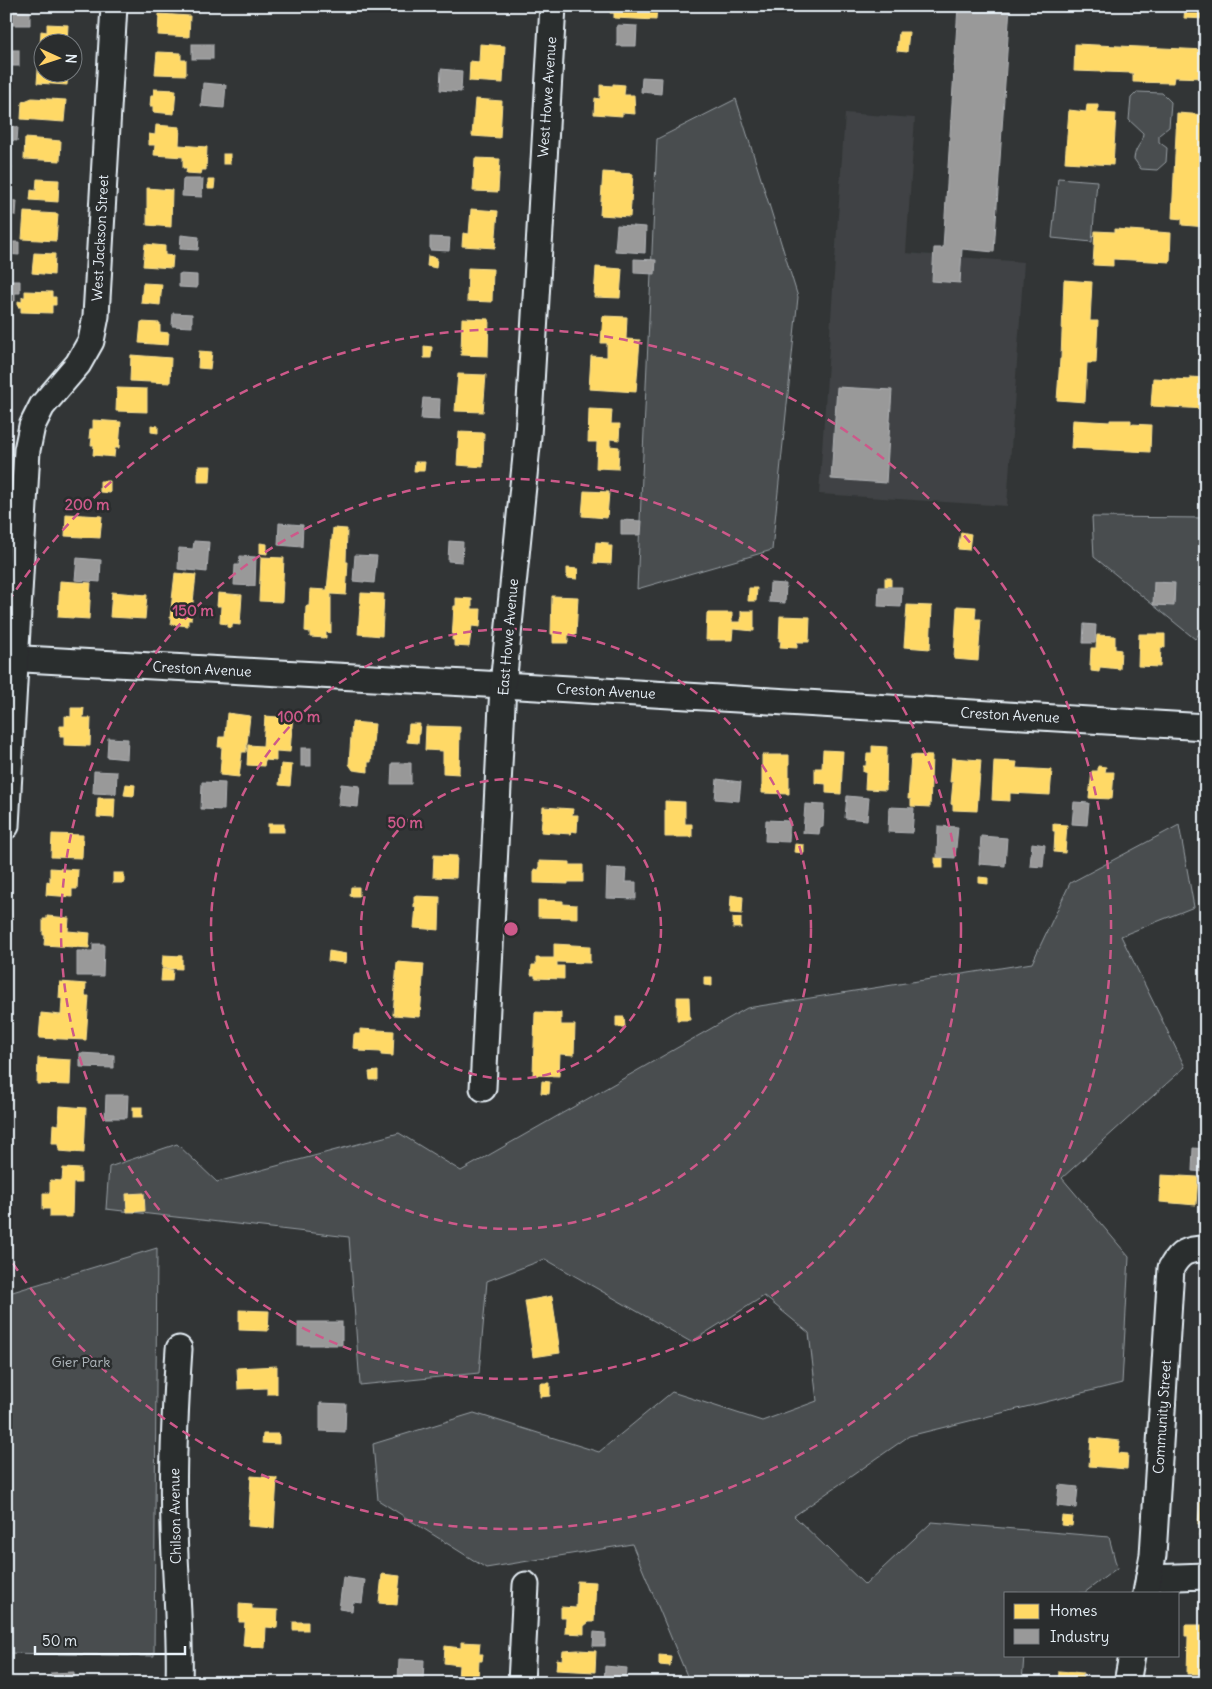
<svg xmlns="http://www.w3.org/2000/svg" width="1212" height="1689" viewBox="0 0 1212 1689" font-family="Delius,sans-serif">
<style>
.built{fill:#3f4244}
.green{fill:#494d4f;stroke:#989fa4}
.homes{fill:#ffd966;stroke:#f8e092}
.industry{fill:#999;stroke:#b1b3b6}
.lines{fill:none;stroke-linecap:round;stroke-linejoin:round}
.minor-casing{stroke:#e8f1f8;stroke-width:29}
.minor{stroke:#2a2d2e;stroke-width:25}
.ring{fill:none;stroke:#cd598a;stroke-width:2.5;stroke-dasharray:9 6}
.labels{text-anchor:middle;dominant-baseline:central;stroke-width:5;stroke-linejoin:round;paint-order:stroke}
.street-label{font-size:14px;fill:#e8f1f8;stroke:#2a2d2e}
.park-label{font-size:14px;fill:#b0b8bd;stroke:#2a2d2e}
.centre{fill:#cd598a;stroke:#2a2d2e;stroke-width:2.5}
.ring-label{font-size:15px;text-anchor:middle;font-weight:bold;fill:#cd598a;stroke:#2a2d2e;stroke-width:5;stroke-linejoin:round;paint-order:stroke}
</style>
<rect width="100%" height="100%" fill="#323536"/>
<filter id="ink" filterUnits="userSpaceOnUse"><feTurbulence type="fractalNoise" baseFrequency=".02" numOctaves="2"/><feDisplacementMap in="SourceGraphic" scale="10" xChannelSelector="R" yChannelSelector="G"/><feConvolveMatrix kernelMatrix="1 2 1 2 8 2 1 2 1" color-interpolation-filters="sRGB"/></filter>
<g filter="url(#ink)">
<!-- built -->
<path class="built" d="M845,113L915,118L906,253L1024,262L1007,506L819,494Z"/>
<!-- green -->
<g class="green">
<path d="M1137,92L1162,93L1171,102L1169,127L1159,135V142L1167,148L1166,162L1157,170L1141,169L1134,159C1135,146 1142,146 1143,133L1129,120L1131,98Z"/>
<path d="M736,99L798,297L772,550L637,589L657,139Z"/>
<path d="M1058,178L1097,181L1092,242L1052,238Z"/>
<path d="M1092,517L1206,518V625L1195,639L1094,557Z"/>
<path d="M1179,825L1194,907L1121,936L1185,1067L1062,1178L1129,1257L1122,1383L909,1436L794,1516L865,1585L932,1522L1109,1537L1117,1568L1084,1593H1006V1655H1024L1022,1683H690L632,1544L486,1568L378,1500L373,1444L474,1413L599,1452L672,1392L762,1421L817,1401L809,1333L764,1296L691,1342L545,1259L487,1281L479,1373L360,1385L349,1237L106,1209L109,1167L177,1144L217,1182L399,1133L461,1171L747,1008L1032,963L1070,883Z"/>
<path d="M157,1248L154,1656L6,1653V1294Z"/>
</g>
<!-- homes -->
<g class="homes">
<path d="M610,6H657L656,20L614,18V13H610Z"/>
<path d="M1185,6H1206V19L1184,18Z"/>
<path d="M159,14L190,16L189,37L158,35Z"/>
<path d="M47,24L68,25L67,42H42V45H40L41,31L47,32Z"/>
<path d="M899,32H909L907,52L897,51Z"/>
<path d="M480,44L505,46L503,83L469,81L470,61L479,62Z"/>
<path d="M1075,44L1206,50V78L1174,77L1173,83L1133,82V73L1074,71Z"/>
<path d="M157,52L181,53V60H186V75L155,74Z"/>
<path d="M39,57H42V72H68L67,85L37,83Z"/>
<path d="M613,84L625,85L624,95H634L635,114L622,113V116L594,114L595,98L600,99V85L613,86Z"/>
<path d="M154,89L176,90L174,114L153,112V106H150L151,95H154Z"/>
<path d="M32,98L66,100L64,122L21,119L22,102Z"/>
<path d="M475,99L502,101L500,138L472,136Z"/>
<path d="M1087,105H1098V113L1116,114L1113,165L1065,162L1069,110L1086,112Z"/>
<path d="M1177,113L1206,115V227L1182,225V219L1172,218Z"/>
<path d="M156,125L180,127L179,145L207,147L206,170H202L201,174L186,173L187,168H183V157L154,155L155,145H149V134L155,135Z"/>
<path d="M25,138L61,141L60,161L24,159Z"/>
<rect x="223" y="154" width="7" height="10"/>
<path d="M475,158L500,159L498,192L473,191Z"/>
<path d="M603,172L633,174L630,217L600,215Z"/>
<path d="M37,179L59,180L58,202L30,200L31,190L36,191Z"/>
<path d="M208,180H215L214,189H208Z"/>
<path d="M147,188L172,190L171,227L147,225Z"/>
<path d="M471,209L498,211L495,248L462,246L463,233L469,234Z"/>
<path d="M24,212L58,214L56,241L22,239Z"/>
<path d="M1115,229L1171,233L1170,262L1113,259V266L1093,265L1095,231L1115,232Z"/>
<path d="M145,244L165,246V255L173,256L172,268L143,266Z"/>
<path d="M34,253L55,254L54,275L32,273Z"/>
<path d="M428,256L437,258L436,268L427,266Z"/>
<path d="M596,267L622,269L620,298L594,297Z"/>
<path d="M468,268L493,269L492,302L467,301Z"/>
<path d="M1064,280L1092,282L1090,321H1098L1096,363H1087L1085,402L1057,400L1060,359H1061Z"/>
<path d="M143,283L162,284L160,305L141,303Z"/>
<path d="M25,291L52,292V297H56V305H52V313L21,312V307H18V301L22,302V297H25Z"/>
<path d="M603,316L627,317L626,339L640,340L636,392L589,389L591,356L607,357V343H601Z"/>
<path d="M462,318L489,319L488,356L461,355Z"/>
<path d="M141,322L160,323V332L169,333L168,345L139,343Z"/>
<path d="M424,346L432,347L431,358H424Z"/>
<path d="M199,351L212,352L210,369L198,368Z"/>
<path d="M131,355L171,358L170,383L130,381Z"/>
<path d="M458,374L486,375L483,412L455,411Z"/>
<path d="M1190,377L1206,378V409L1151,406L1153,378L1190,380Z"/>
<path d="M117,388L147,389V412L116,411Z"/>
<path d="M589,409L612,410L611,424H620L619,440L610,439V446L619,447L618,469L596,468L597,442H588Z"/>
<path d="M93,420L121,422L119,448H115L114,457L93,455L94,445H91L92,438H89L90,429H93Z"/>
<path d="M1073,420L1110,422V420H1131V424L1151,425L1150,452L1071,448Z"/>
<path d="M151,425L158,426V433L151,432Z"/>
<path d="M459,432L484,433L483,467L457,465Z"/>
<path d="M415,462H425L424,471H414Z"/>
<path d="M198,466H211L210,482H198Z"/>
<path d="M100,481H110V493L100,492Z"/>
<path d="M584,491L609,492L607,518L582,516Z"/>
<path d="M66,514L102,516L100,538L65,536Z"/>
<path d="M333,528L347,529L346,562H348L346,595L331,594V633L326,632V638L310,637V632L305,631L306,606H309L310,589L327,590Z"/>
<path d="M961,532L971,534L969,550L958,549Z"/>
<path d="M596,542L608,543V546H612L611,564L594,563Z"/>
<path d="M260,543L267,544V554L260,553Z"/>
<path d="M261,557L284,558L282,602L259,601Z"/>
<path d="M567,568L578,569L577,579L567,578Z"/>
<path d="M175,573L196,575L191,620H188V626L171,624L172,618H170Z"/>
<rect x="885" y="578" width="6" height="8"/>
<path d="M60,581L91,583L89,619L58,617Z"/>
<path d="M749,588H757L756,601H748Z"/>
<path d="M112,592L147,595L145,619L110,617Z"/>
<path d="M218,593L242,595L240,625L232,624V628L227,627V624L220,623L221,606H217Z"/>
<path d="M361,593L384,594L382,636L358,634Z"/>
<path d="M552,596L578,597L576,635H568V643H553V634H551Z"/>
<path d="M456,598L472,599V609H481L480,627L472,626L469,647L454,646V640H452L454,606H456Z"/>
<path d="M907,605L932,606L930,649L904,647Z"/>
<path d="M957,606L976,607L975,619H981L978,661L954,659Z"/>
<path d="M741,611H754V631L733,629L732,640H706L707,613H732V622H741Z"/>
<path d="M780,616L810,617L809,642H797V648L780,647L781,641H779Z"/>
<path d="M1139,634H1165V648L1161,647L1160,667L1138,666Z"/>
<path d="M1097,635L1115,636V649L1121,650L1120,669L1100,667L1099,672L1091,671V666H1090L1091,648H1096Z"/>
<path d="M71,708H84L83,718H91L90,746L64,745V736H60V726H65V716L71,717Z"/>
<path d="M227,713L250,716L246,752H242L239,777L220,775L222,747H218L219,737H225Z"/>
<path d="M278,713L293,714L290,752L276,751V761L265,760L264,766L247,765L248,745L263,746L265,716L278,717Z"/>
<path d="M352,722L375,724L371,762H368V772L353,770L349,764Z"/>
<path d="M409,724H420L418,743L407,742Z"/>
<path d="M426,726L460,727L459,774L443,773V751L425,750Z"/>
<path d="M872,746L887,747L886,790L865,789L866,772H863V766H866L867,753H872Z"/>
<path d="M823,750L843,751L841,794L826,793V784L815,783V768H822Z"/>
<path d="M762,755H789V794L762,793Z"/>
<path d="M911,755L932,756L930,807L911,806V799H908Z"/>
<path d="M952,758L981,760L977,811L953,810V805L951,804L953,782H950Z"/>
<path d="M994,761L1017,762L1016,768L1052,770L1050,795L1010,793V801L992,800Z"/>
<path d="M281,764L292,765L290,786L279,785Z"/>
<path d="M1098,766L1106,767L1105,772H1114L1112,799L1089,798L1092,771H1098Z"/>
<path d="M126,784L135,785L134,796L124,795Z"/>
<path d="M98,798H115L114,818L97,817Z"/>
<path d="M665,801L685,802V824H692V837H665Z"/>
<path d="M543,807L573,809L572,815H578L577,832L571,831V834L541,832Z"/>
<rect x="268" y="824" width="16" height="8"/>
<path d="M1053,824L1067,825L1065,853L1054,852L1055,831H1053Z"/>
<path d="M52,834L83,835L82,858L51,857Z"/>
<path d="M795,844L804,845V853L794,852Z"/>
<path d="M434,855L457,856L456,878L433,877Z"/>
<rect x="935" y="858" width="8" height="10"/>
<path d="M539,861L570,862V865H583V882H568V884L534,883V869L539,870Z"/>
<path d="M50,868L78,870L77,889H72V897L46,895L47,881L50,882Z"/>
<rect x="113" y="873" width="11" height="10"/>
<path d="M979,877L988,878V884L979,883Z"/>
<path d="M351,887H359V896H350Z"/>
<path d="M731,895L743,897L742,914L730,913Z"/>
<path d="M414,896L440,897L439,930L414,928L416,906L414,907Z"/>
<path d="M538,900L563,901V904L577,905V918L538,917Z"/>
<path d="M47,916L69,918L68,931L90,933L89,948L44,945L45,935H43V919H47Z"/>
<rect x="733" y="918" width="8" height="10"/>
<path d="M554,944L590,946V963L557,962V966H564V979L535,978V975H531L532,965H536V958H554Z"/>
<path d="M329,951L346,954L345,963L328,961Z"/>
<path d="M163,955L182,956V969L162,968Z"/>
<path d="M397,962L424,964L420,1017L393,1015Z"/>
<path d="M162,969L173,970L172,981H161Z"/>
<path d="M704,977H712V986L704,985Z"/>
<path d="M60,982L86,984L85,996H89L86,1040L39,1038L41,1013L61,1015L62,999L59,998Z"/>
<path d="M677,997H689L690,1020H677Z"/>
<path d="M535,1012L561,1013V1025H575L574,1055L560,1054L559,1076L533,1075Z"/>
<path d="M616,1017H624L625,1027H616Z"/>
<path d="M360,1029L394,1031L393,1056L381,1055V1052L359,1051L360,1049L353,1048L354,1034H360Z"/>
<path d="M38,1058L71,1060L70,1085L37,1084Z"/>
<path d="M378,1071V1080H370L369,1072Z"/>
<path d="M542,1081L550,1082L549,1094L541,1093Z"/>
<path d="M60,1106L86,1108L84,1153L59,1151V1143H52L53,1124L59,1125Z"/>
<rect x="133" y="1107" width="9" height="10"/>
<path d="M63,1168L81,1169V1183H73L72,1217H50V1209H43V1193H50V1180L62,1181Z"/>
<path d="M1161,1175L1198,1177L1196,1205L1160,1202Z"/>
<path d="M144,1193L145,1211L127,1212L126,1194Z"/>
<path d="M552,1296L560,1353L533,1357L525,1301Z"/>
<path d="M239,1310L269,1311L268,1331L239,1330Z"/>
<path d="M277,1366V1394H267V1388L238,1389L237,1368Z"/>
<path d="M540,1383H550V1396L540,1397Z"/>
<path d="M1205,1417H1206V1473H1203L1205,1455H1202Z"/>
<path d="M263,1434H279V1444L262,1443Z"/>
<path d="M1091,1438L1120,1441L1118,1453L1128,1454L1127,1469L1089,1466Z"/>
<path d="M251,1476L277,1478L274,1528L248,1526Z"/>
<path d="M1201,1487H1206V1536H1199L1200,1524H1198Z"/>
<path d="M1062,1516L1073,1517L1072,1526L1061,1525Z"/>
<path d="M382,1574L400,1576L397,1605L379,1603Z"/>
<path d="M577,1581L596,1582L594,1622H589L584,1626V1634L565,1633L566,1618H561V1607L576,1608Z"/>
<path d="M239,1604L252,1605V1609L278,1610L277,1628L266,1627L265,1648L243,1646L245,1622H239Z"/>
<rect x="293" y="1622" width="15" height="8"/>
<path d="M1185,1625H1206V1674H1187L1188,1636H1185Z"/>
<path d="M461,1642L480,1643L479,1654H483L482,1661H479L478,1679L458,1678L459,1665L444,1663L445,1646L461,1648Z"/>
<path d="M578,1650L596,1651L595,1672L556,1670L557,1659L562,1660L563,1651Z"/>
<path d="M659,1655L671,1656L670,1666L659,1665Z"/>
<path d="M1059,1671L1083,1673L1082,1683H1058Z"/>
</g>
<!-- industry -->
<g class="industry">
<path d="M958,6H1010L994,252L962,249L960,283L932,281L934,248H943Z"/>
<path d="M12,11L30,12V25H11Z"/>
<path d="M617,25L637,26L636,46H617Z"/>
<rect x="192" y="44" width="21" height="15"/>
<rect x="6" y="50" width="13" height="16"/>
<path d="M441,69L462,71L461,92L440,90Z"/>
<path d="M642,77L662,78L661,94L641,92Z"/>
<path d="M203,83L226,85L224,108L201,106Z"/>
<path d="M6,87L13,88L12,110L6,109Z"/>
<path d="M6,126L18,127L17,141L6,140Z"/>
<path d="M6,165L12,166L10,186H6Z"/>
<path d="M183,179H203L202,197L182,196Z"/>
<path d="M6,200L17,201L16,215H6Z"/>
<path d="M617,225L646,227L645,253L615,251Z"/>
<path d="M181,235L199,237L198,250L180,249Z"/>
<path d="M430,237L450,238L449,251L430,250Z"/>
<path d="M6,242H19V255L6,254Z"/>
<path d="M634,259L656,260L655,274L634,273Z"/>
<path d="M179,274L197,275V288L179,287Z"/>
<path d="M6,281H20V293H15V301L6,300Z"/>
<path d="M173,313L192,314V327L172,326Z"/>
<path d="M837,387L892,390L886,483L831,479Z"/>
<path d="M423,398L440,399L439,420L421,419Z"/>
<path d="M621,520L642,521L641,535H621Z"/>
<path d="M279,523L303,525L302,547L278,545Z"/>
<path d="M194,541L209,542L207,572L178,569L179,548L193,549Z"/>
<path d="M449,541L463,542L462,562L448,561Z"/>
<path d="M355,555L377,556L374,583L353,581Z"/>
<path d="M240,556L256,557L255,586L234,585L235,565H239Z"/>
<path d="M77,558L101,560L100,582L75,580Z"/>
<path d="M1154,582L1175,583L1174,606L1153,605Z"/>
<path d="M770,583L786,584L785,603L769,602Z"/>
<path d="M879,587H902L901,607L878,606Z"/>
<path d="M1084,624L1096,625L1095,643H1083Z"/>
<path d="M108,738L128,739L127,759L107,757Z"/>
<rect x="301" y="748" width="10" height="18"/>
<path d="M392,763H411V784H391Z"/>
<path d="M94,771L117,772L116,794L93,793Z"/>
<path d="M717,779L741,782L739,801L715,799Z"/>
<path d="M202,782L225,783L224,810L201,809Z"/>
<path d="M341,784L360,786L358,807L338,805Z"/>
<path d="M847,796L869,798L867,820L845,818Z"/>
<path d="M1074,802L1089,803L1087,825L1072,824Z"/>
<path d="M805,804L824,805L823,827H820L819,834L803,833Z"/>
<path d="M889,807L914,808L912,833L888,832Z"/>
<path d="M766,820L790,821L789,842L765,841Z"/>
<path d="M938,826L958,827L955,858L937,857Z"/>
<path d="M981,836L1007,838L1005,866L979,864Z"/>
<path d="M1032,843L1045,845L1043,867L1030,866Z"/>
<path d="M607,868L626,869L625,882H636V899L606,898Z"/>
<path d="M93,944H104L103,976H77V951H93Z"/>
<path d="M80,1053L114,1055V1068L80,1067Z"/>
<path d="M106,1095H128L127,1118H105Z"/>
<path d="M1193,1148L1206,1149V1172L1192,1171Z"/>
<rect x="298" y="1322" width="44" height="23"/>
<path d="M320,1403L346,1404L345,1432L320,1431Z"/>
<path d="M1059,1485L1078,1487L1076,1508L1057,1506Z"/>
<path d="M343,1577L365,1580L362,1603L353,1602L352,1611L339,1609Z"/>
<path d="M594,1632L605,1633V1646H593Z"/>
<path d="M399,1659L424,1660L423,1682L398,1681Z"/>
<path d="M605,1666L627,1668L626,1683H604Z"/>
<path d="M74,1672V1683H51V1673Z"/>
</g>
<g class="lines">
<defs>
<g id="minor">
<path d="M6,658L503,685L1206,727"/>
<path d="M6,826L27,450L32,426L42,406L78,364L91,341L96,316L114,6"/>
<path d="M483,1088L503,685L528,436L553,6"/>
<path d="M179,1349C175,1408 172,1468 174,1527C175,1579 181,1631 179,1683"/>
<path d="M1149,1578L1206,1576"/>
<path d="M1146,1593L1153,1555L1171,1268C1180,1252 1187,1249 1206,1249"/>
<path d="M521,1683L526,1585"/>
<path d="M1127,1683L1132,1655"/>
</g>
</defs>
<!-- minor casing -->
<use href="#minor" class="minor-casing"/>
<!-- minor -->
<use href="#minor" class="minor"/>
</g>
</g>
<!-- distance rings -->
<g class="ring">
<circle cx="511" cy="929" r="150"/>
<circle cx="511" cy="929" r="300"/>
<circle cx="511" cy="929" r="450"/>
<path d="M8 602A600 600 0 1 1 8 1256"/>
</g>
<g class="labels">
<!-- street labels -->
<g class="street-label">
<text transform="translate(547 97) rotate(-86)">West Howe Avenue</text>
<text transform="translate(100 238) rotate(-87)">West Jackson Street</text>
<text transform="translate(508 637) rotate(-85)">East Howe Avenue</text>
<text transform="translate(202 669) rotate(3)">Creston Avenue</text>
<text transform="translate(606 691) rotate(3)">Creston Avenue</text>
<text transform="translate(1010 715) rotate(3)">Creston Avenue</text>
<text transform="translate(1162 1417) rotate(-86)">Community Street</text>
<text transform="translate(175 1516) rotate(-91)">Chilson Avenue</text>
</g>
<!-- park labels -->
<g class="park-label">
<text x="81" y="1362">Gier Park</text>
</g>
</g>
<circle cx="511" cy="929" r="8" class="centre"/>
<g class="ring-label">
<text x="87" y="510">200 m</text>
<text x="193" y="616">150 m</text>
<text x="299" y="722">100 m</text>
<text x="405" y="828">50 m</text>
</g>
<!-- margin -->
<rect width="1212" height="1689" fill="none" stroke="#2a2d2e" stroke-width="25"/>
<rect x="12" y="12" width="1187" height="1664" fill="none" stroke="#e8f1f8" stroke-width="2" filter="url(#ink)"/>
<!-- legend -->
<rect x="1004" y="1592" width="175" height="65" fill="#2a2d2e" stroke="#767b7f"/>
<rect x="1014" y="1604" width="25" height="15" fill="#ffd966" stroke="#767b7f"/>
<text x="1050" y="1616" font-size="15" fill="#e8f1f8">Homes</text>
<rect x="1014" y="1629" width="25" height="15" fill="#999999" stroke="#767b7f"/>
<text x="1050" y="1642" font-size="15" fill="#e8f1f8">Industry</text>
<!-- north arrow -->
<g transform="translate(58 58) rotate(93)"><circle r="24" fill="#2a2d2e" stroke="#767b7f"/>
<path d="M0-4L9 19L0 12L-9 19Z" fill="#ffd166"/>
<text y="-8" font-size="14" font-weight="bold" text-anchor="middle" fill="#e8f1f8">N</text>
</g>
<!-- scale -->
<path d="M35 1646v8h150v-8" fill="none" stroke="#e8f1f8" stroke-width="2.5"/>
<text x="42" y="1646" font-size="15" fill="#e8f1f8" stroke="#2a2d2e" stroke-width="4" paint-order="stroke">50 m</text>
</svg>
